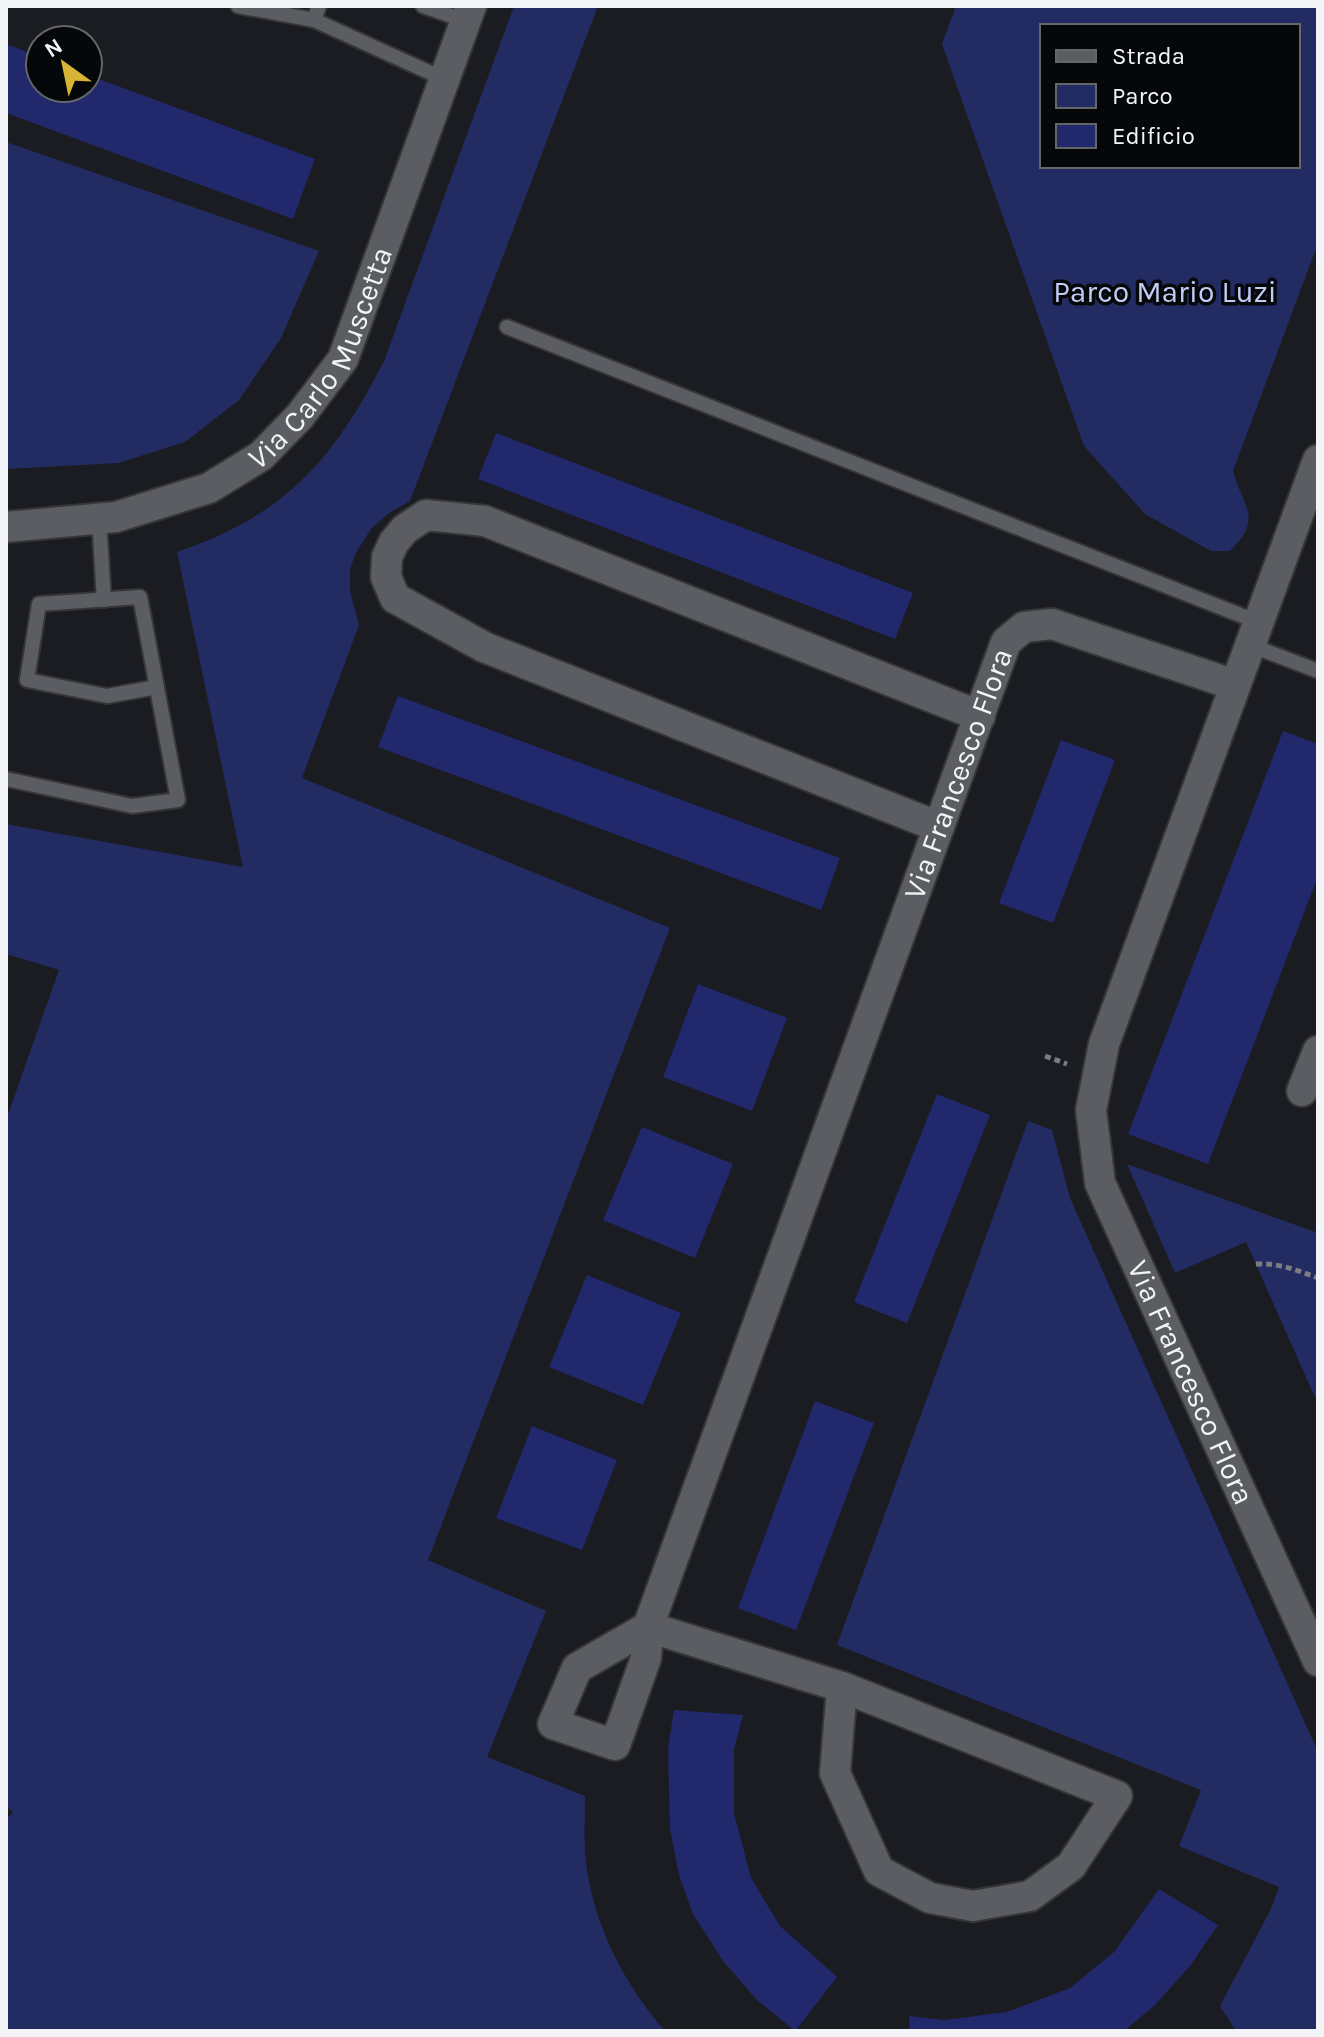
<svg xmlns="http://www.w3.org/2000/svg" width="1324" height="2037" viewBox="0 0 1324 2037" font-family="Karla,sans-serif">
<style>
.green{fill:#232c62;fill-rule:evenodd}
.building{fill:#21286c}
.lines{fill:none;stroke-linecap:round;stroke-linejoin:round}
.lane-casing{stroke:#35363a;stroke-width:18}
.street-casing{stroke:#35363a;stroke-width:34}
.path{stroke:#7b7d82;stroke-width:5;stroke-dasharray:6 4;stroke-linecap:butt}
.lane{stroke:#5b5d63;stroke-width:14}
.street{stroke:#5b5d63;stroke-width:30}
.labels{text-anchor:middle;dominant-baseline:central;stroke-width:7;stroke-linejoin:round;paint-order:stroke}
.park-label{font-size:30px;fill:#c2cdf7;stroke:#060709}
.street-label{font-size:30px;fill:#f2f4f8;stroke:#060709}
</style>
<rect width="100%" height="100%" fill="#1b1c22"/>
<!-- green -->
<g class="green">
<path d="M514,6H598L410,501L389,513L371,529L357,551L350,568V592L359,625L302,778L670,928L428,1560L546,1611L487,1757L585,1796C585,1815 584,1834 585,1852C590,1918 622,1982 665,2031H6V1819L13,1813L6,1805V1120L59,970L6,954V824L243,867L177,552C285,515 333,461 384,361Z"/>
<path d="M956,6H1318V243L1233,471C1243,508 1264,518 1230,551H1211L1145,514L1084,446L942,44ZM1042,26H1298V166H1042Z"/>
<path d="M6,142L319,251L281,338L239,400L185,442L118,463L6,469Z"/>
<path d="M1028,1121L1052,1130L1070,1198L1318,1752V2031H1236L1220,2006L1271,1909L1279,1887L1179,1846L1201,1790L837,1645Z"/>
<path d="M1127,1164L1318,1233V1404L1246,1242L1175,1273Z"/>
</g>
<!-- building -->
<g class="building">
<path d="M6,44L40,57V88H88V75L315,159L293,219L6,113Z"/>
<path d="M496,433L913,593L895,639L478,479Z"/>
<path d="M398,696L840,858L821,910L378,747Z"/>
<path d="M1283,731L1318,744V876L1208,1164L1128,1134Z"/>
<path d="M1061,740L1115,760L1053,923L999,903Z"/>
<path d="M698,984L787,1018L752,1111L663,1077Z"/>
<path d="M937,1094L990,1115L907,1323L854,1302Z"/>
<path d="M642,1127L733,1164L695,1258L603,1220Z"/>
<path d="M587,1275L681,1313L643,1405L549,1367Z"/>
<path d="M815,1401L874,1423L796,1630L738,1608Z"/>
<path d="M532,1426L617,1460L582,1550L496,1518Z"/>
<path d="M674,1710L743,1715L734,1749V1813L751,1878L780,1926L837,1977L795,2031L757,2000L723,1961L693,1914L679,1875L670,1829L668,1748Z"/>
<path d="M1159,1889L1218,1925L1190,1966L1155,2005L1124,2031H910L909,2016L944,2020L1007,2012L1070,1988L1114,1952Z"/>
</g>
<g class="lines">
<defs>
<g id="lane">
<path d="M238,6L314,20"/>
<path d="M319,6L314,20L444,79"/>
<path d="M423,6L466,21"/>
<path d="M507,327L1258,622"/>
<path d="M99,519L104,600"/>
<path d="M1250,645L1318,671"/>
<path d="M6,779L132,806L178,800L140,597L39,604L27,680L107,696L157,687"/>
</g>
<g id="street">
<path id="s1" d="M1318,460L1104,1044L1091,1110L1100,1183L1318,1661"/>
<path id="s2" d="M6,527L116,517L209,488L261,456L300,416L343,359L471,6"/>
<path d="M939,827L484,647L395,598L386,577L387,557L394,542L405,529L426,515L485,521L980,716"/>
<path d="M1302,1091L1318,1051"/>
<path id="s3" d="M842,1687L835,1773L879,1871L930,1898L973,1906L1030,1896L1071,1866L1117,1796L842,1687L648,1627L577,1668L553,1724L615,1745L646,1658L648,1627L1006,642L1024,627L1052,624L1235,685"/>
</g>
</defs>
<!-- lane casing -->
<use href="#lane" class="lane-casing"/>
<!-- street casing -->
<use href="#street" class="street-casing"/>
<!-- path -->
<g class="path">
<path d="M1045,1056L1067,1064"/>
<path d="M1256,1264C1279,1263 1297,1270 1318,1278"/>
</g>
<!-- lane -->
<use href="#lane" class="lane"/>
<!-- street -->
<use href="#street" class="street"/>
</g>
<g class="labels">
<!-- park labels -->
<g class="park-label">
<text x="1165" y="292">Parco Mario Luzi</text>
</g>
<!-- street labels -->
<g class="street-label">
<text stroke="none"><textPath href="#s2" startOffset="386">Via Carlo Muscetta</textPath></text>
<text stroke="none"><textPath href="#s3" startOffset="2226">Via Francesco Flora</textPath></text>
<text stroke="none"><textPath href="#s1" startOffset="982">Via Francesco Flora</textPath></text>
</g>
</g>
<!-- border -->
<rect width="1324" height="2037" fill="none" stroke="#f2f4f8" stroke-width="16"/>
<!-- legend -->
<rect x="1040" y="24" width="260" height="144" fill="#060709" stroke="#646669" stroke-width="2"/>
<rect x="1056" y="50" width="40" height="12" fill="#5b5d63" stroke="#646669" stroke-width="2"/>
<text x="1112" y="64" font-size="24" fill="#f2f4f8">Strada</text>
<rect x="1056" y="84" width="40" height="24" fill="#232c62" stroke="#646669" stroke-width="2"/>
<text x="1112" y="104" font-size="24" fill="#f2f4f8">Parco</text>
<rect x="1056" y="124" width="40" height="24" fill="#21286c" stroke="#646669" stroke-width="2"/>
<text x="1112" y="144" font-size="24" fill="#f2f4f8">Edificio</text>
<!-- north arrow -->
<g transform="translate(64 64) rotate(327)"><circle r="38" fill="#060709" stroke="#646669" stroke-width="2"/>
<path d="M0-6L14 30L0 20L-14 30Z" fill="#d7b434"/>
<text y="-12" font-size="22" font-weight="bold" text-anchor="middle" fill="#f2f4f8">N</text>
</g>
</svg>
